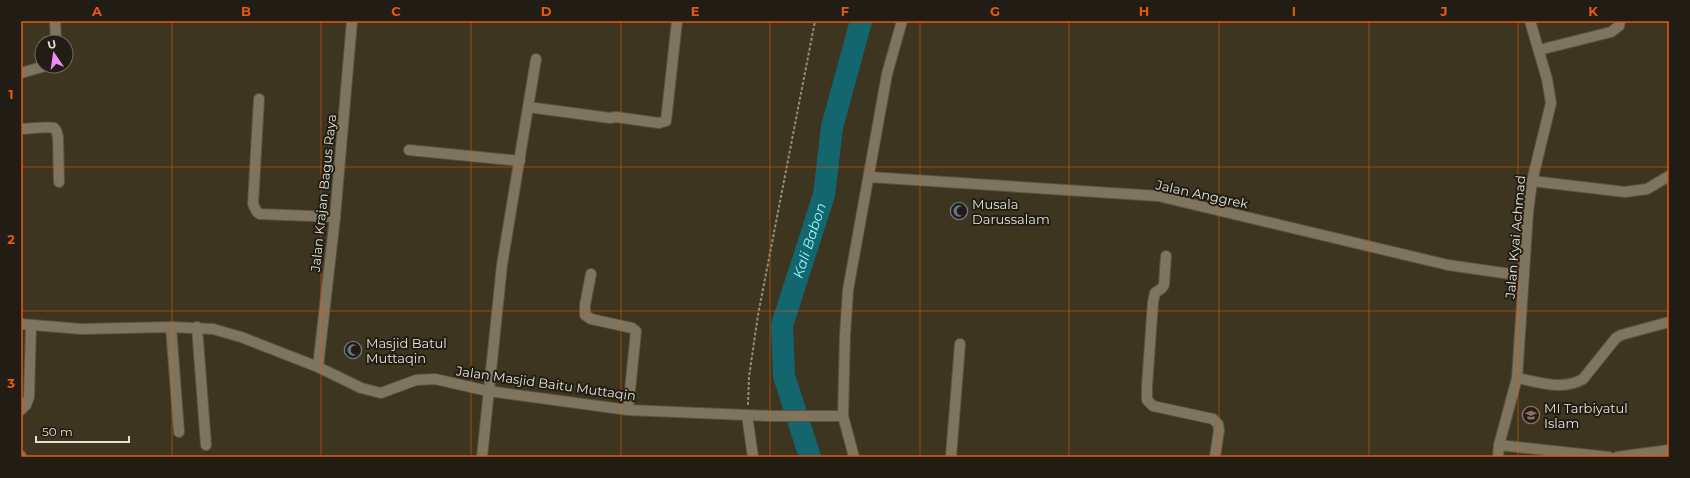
<svg xmlns="http://www.w3.org/2000/svg" width="1690" height="478" viewBox="0 0 1690 478" font-family="Montserrat,sans-serif">
<style>
.lines{fill:none;stroke-linecap:round;stroke-linejoin:round}
.river{stroke:#13666e;stroke-width:22}
.street-casing{stroke:#5b5342;stroke-width:12}
.path{stroke:#948d7d;stroke-width:2;stroke-dasharray:3 2;stroke-linecap:butt}
.street{stroke:#7f755f;stroke-width:10}
.grid{fill:none;stroke:#e8590c;stroke-width:1;stroke-opacity:0.55}
.labels{text-anchor:middle;dominant-baseline:central;stroke-width:4;stroke-linejoin:round;paint-order:stroke}
.street-label{font-size:13px;fill:#e6e0d4;stroke:#211d14}
.poi-label{font-size:13px;fill:#e6e0d4;stroke:#211d14;text-anchor:start}
.water-label{font-size:14px;font-style:italic;fill:#91f2fc;stroke:#211d14}
.neatline{fill:none;stroke:#e8590c;stroke-width:1.5}
.grid-label{font-size:13px;text-anchor:middle;font-weight:bold;fill:#e8590c}
</style>
<rect width="100%" height="100%" fill="#3e3521"/>
<g class="lines">
<!-- river -->
<path class="river" id="s1" d="M810,457L784,376L782,325L824,195L832,127L861,21"/>
<defs>
<g id="street">
<path d="M55,21L56,42"/>
<path d="M1539,50L1611,32L1619,26L1620,21"/>
<path d="M21,73L45,66"/>
<path d="M259,99L253,204L257,212L260,214L335,217"/>
<path d="M528,107L610,118L616,117L659,123L666,121L677,21"/>
<path d="M21,129C28,129 48,126 54,128C57,130 57,134 58,137L59,182"/>
<path d="M409,150L520,161"/>
<path d="M869,177L1158,196L1448,265L1524,276"/>
<path d="M1532,181L1625,192L1647,189L1669,176"/>
<path d="M1166,256L1164,285L1162,288L1155,293L1153,302L1147,386V400L1153,406L1213,419L1218,424L1219,430L1215,457"/>
<path d="M591,274L585,305V315L591,319L632,328L636,331L628,410"/>
<path d="M21,324L81,329L171,327L213,329L241,337L318,367L361,388L381,393L416,380L435,379L488,391L628,410L771,416H843"/>
<path d="M171,327L179,432"/>
<path d="M197,327L206,445"/>
<path d="M318,367L335,217L352,21"/>
<path d="M1517,378C1539,382 1563,391 1583,379L1616,338L1621,335L1669,322"/>
<path d="M21,410L26,405L29,397L31,325"/>
<path d="M747,415L753,457"/>
<path d="M1499,445L1609,457"/>
<path d="M21,456V457"/>
<path d="M482,457L502,265L536,59"/>
<path d="M854,457L843,416L845,335L848,290L887,74L902,21"/>
<path d="M951,457L960,344"/>
<path d="M1498,457L1499,445L1517,378L1528,212L1532,181L1551,103L1547,79L1530,21"/>
<path d="M1617,457L1669,450"/>
</g>
</defs>
<!-- street casing -->
<use href="#street" class="street-casing"/>
<!-- path -->
<path class="path" d="M748,405L749,377L758,315L815,21"/>
<!-- street -->
<use href="#street" class="street"/>
</g>
<!-- grid -->
<path class="grid" d="M172,21V457M321,21V457M471,21V457M621,21V457M770,21V457M920,21V457M1069,21V457M1219,21V457M1369,21V457M1518,21V457M21,167H1669M21,311H1669"/>
<!-- icons -->
<defs>
<symbol id="mosque-ring" viewBox="-11 -11 22 22"><circle r="9.5" fill="#211d14" stroke="#6b7280" stroke-width="1.5"/><path d="M3.5-4.9A6 6 0 1 0 3.5 4.9A5 5 0 1 1 3.5-4.9Z" fill="#6b7280"/></symbol>
<symbol id="school-ring" viewBox="-11 -11 22 22"><circle r="9.5" fill="#211d14" stroke="#8d6e63" stroke-width="1.5"/><path d="M0-5L7-2L0 1L-7-2ZM-4 1L0 2.5L4 1V4Q0 6-4 4Z" fill="#8d6e63"/></symbol>
</defs>
<g fill-rule="evenodd">
<use href="#mosque-ring" x="949" y="201" width="20" height="20"/>
<use href="#mosque-ring" x="343" y="340" width="20" height="20"/>
<use href="#school-ring" x="1521" y="405" width="20" height="20"/>
</g>
<g class="labels">
<!-- street labels -->
<g class="street-label">
<text transform="translate(323 193) rotate(-84)">Jalan Krajan Bagus Raya</text>
<text transform="translate(1202 194) rotate(12)">Jalan Anggrek</text>
<text transform="translate(1515 237) rotate(-85)">Jalan Kyai Achmad</text>
<text transform="translate(546 383) rotate(8)">Jalan Masjid Baitu Muttaqin</text>
</g>
<!-- poi labels -->
<g class="poi-label">
<text x="972" y="204">Musala<tspan x="972" dy="15">Darussalam</tspan></text>
<text x="366" y="343">Masjid Batul<tspan x="366" dy="15">Muttaqin</tspan></text>
<text x="1544" y="408">MI Tarbiyatul<tspan x="1544" dy="15">Islam</tspan></text>
</g>
<!-- water labels -->
<g class="water-label">
<text stroke="none"><textPath href="#s1" startOffset="225">Kali Babon</textPath></text>
</g>
</g>
<!-- border -->
<rect width="1690" height="478" fill="none" stroke="#211d14" stroke-width="44"/>
<!-- north arrow -->
<g transform="translate(54 54) rotate(347)"><circle r="19" fill="#211d14" stroke="#706b61"/>
<path d="M0-3L7 15L0 10L-7 15Z" fill="#ee8bf8"/>
<text y="-6" font-size="11" font-weight="bold" text-anchor="middle" fill="#e6e0d4">U</text>
</g>
<!-- scale -->
<path d="M36 436v6h93v-6" fill="none" stroke="#e6e0d4" stroke-width="2"/>
<text x="42" y="436" font-size="12" fill="#e6e0d4" stroke="#211d14" stroke-width="3" paint-order="stroke">50 m</text>
<rect x="22" y="22" width="1646" height="434" class="neatline"/>
<g class="grid-label">
<text x="97" y="16">A</text>
<text x="246" y="16">B</text>
<text x="396" y="16">C</text>
<text x="546" y="16">D</text>
<text x="695" y="16">E</text>
<text x="845" y="16">F</text>
<text x="995" y="16">G</text>
<text x="1144" y="16">H</text>
<text x="1294" y="16">I</text>
<text x="1444" y="16">J</text>
<text x="1593" y="16">K</text>
<text x="11" y="99">1</text>
<text x="11" y="244">2</text>
<text x="11" y="388">3</text>
</g>
</svg>
